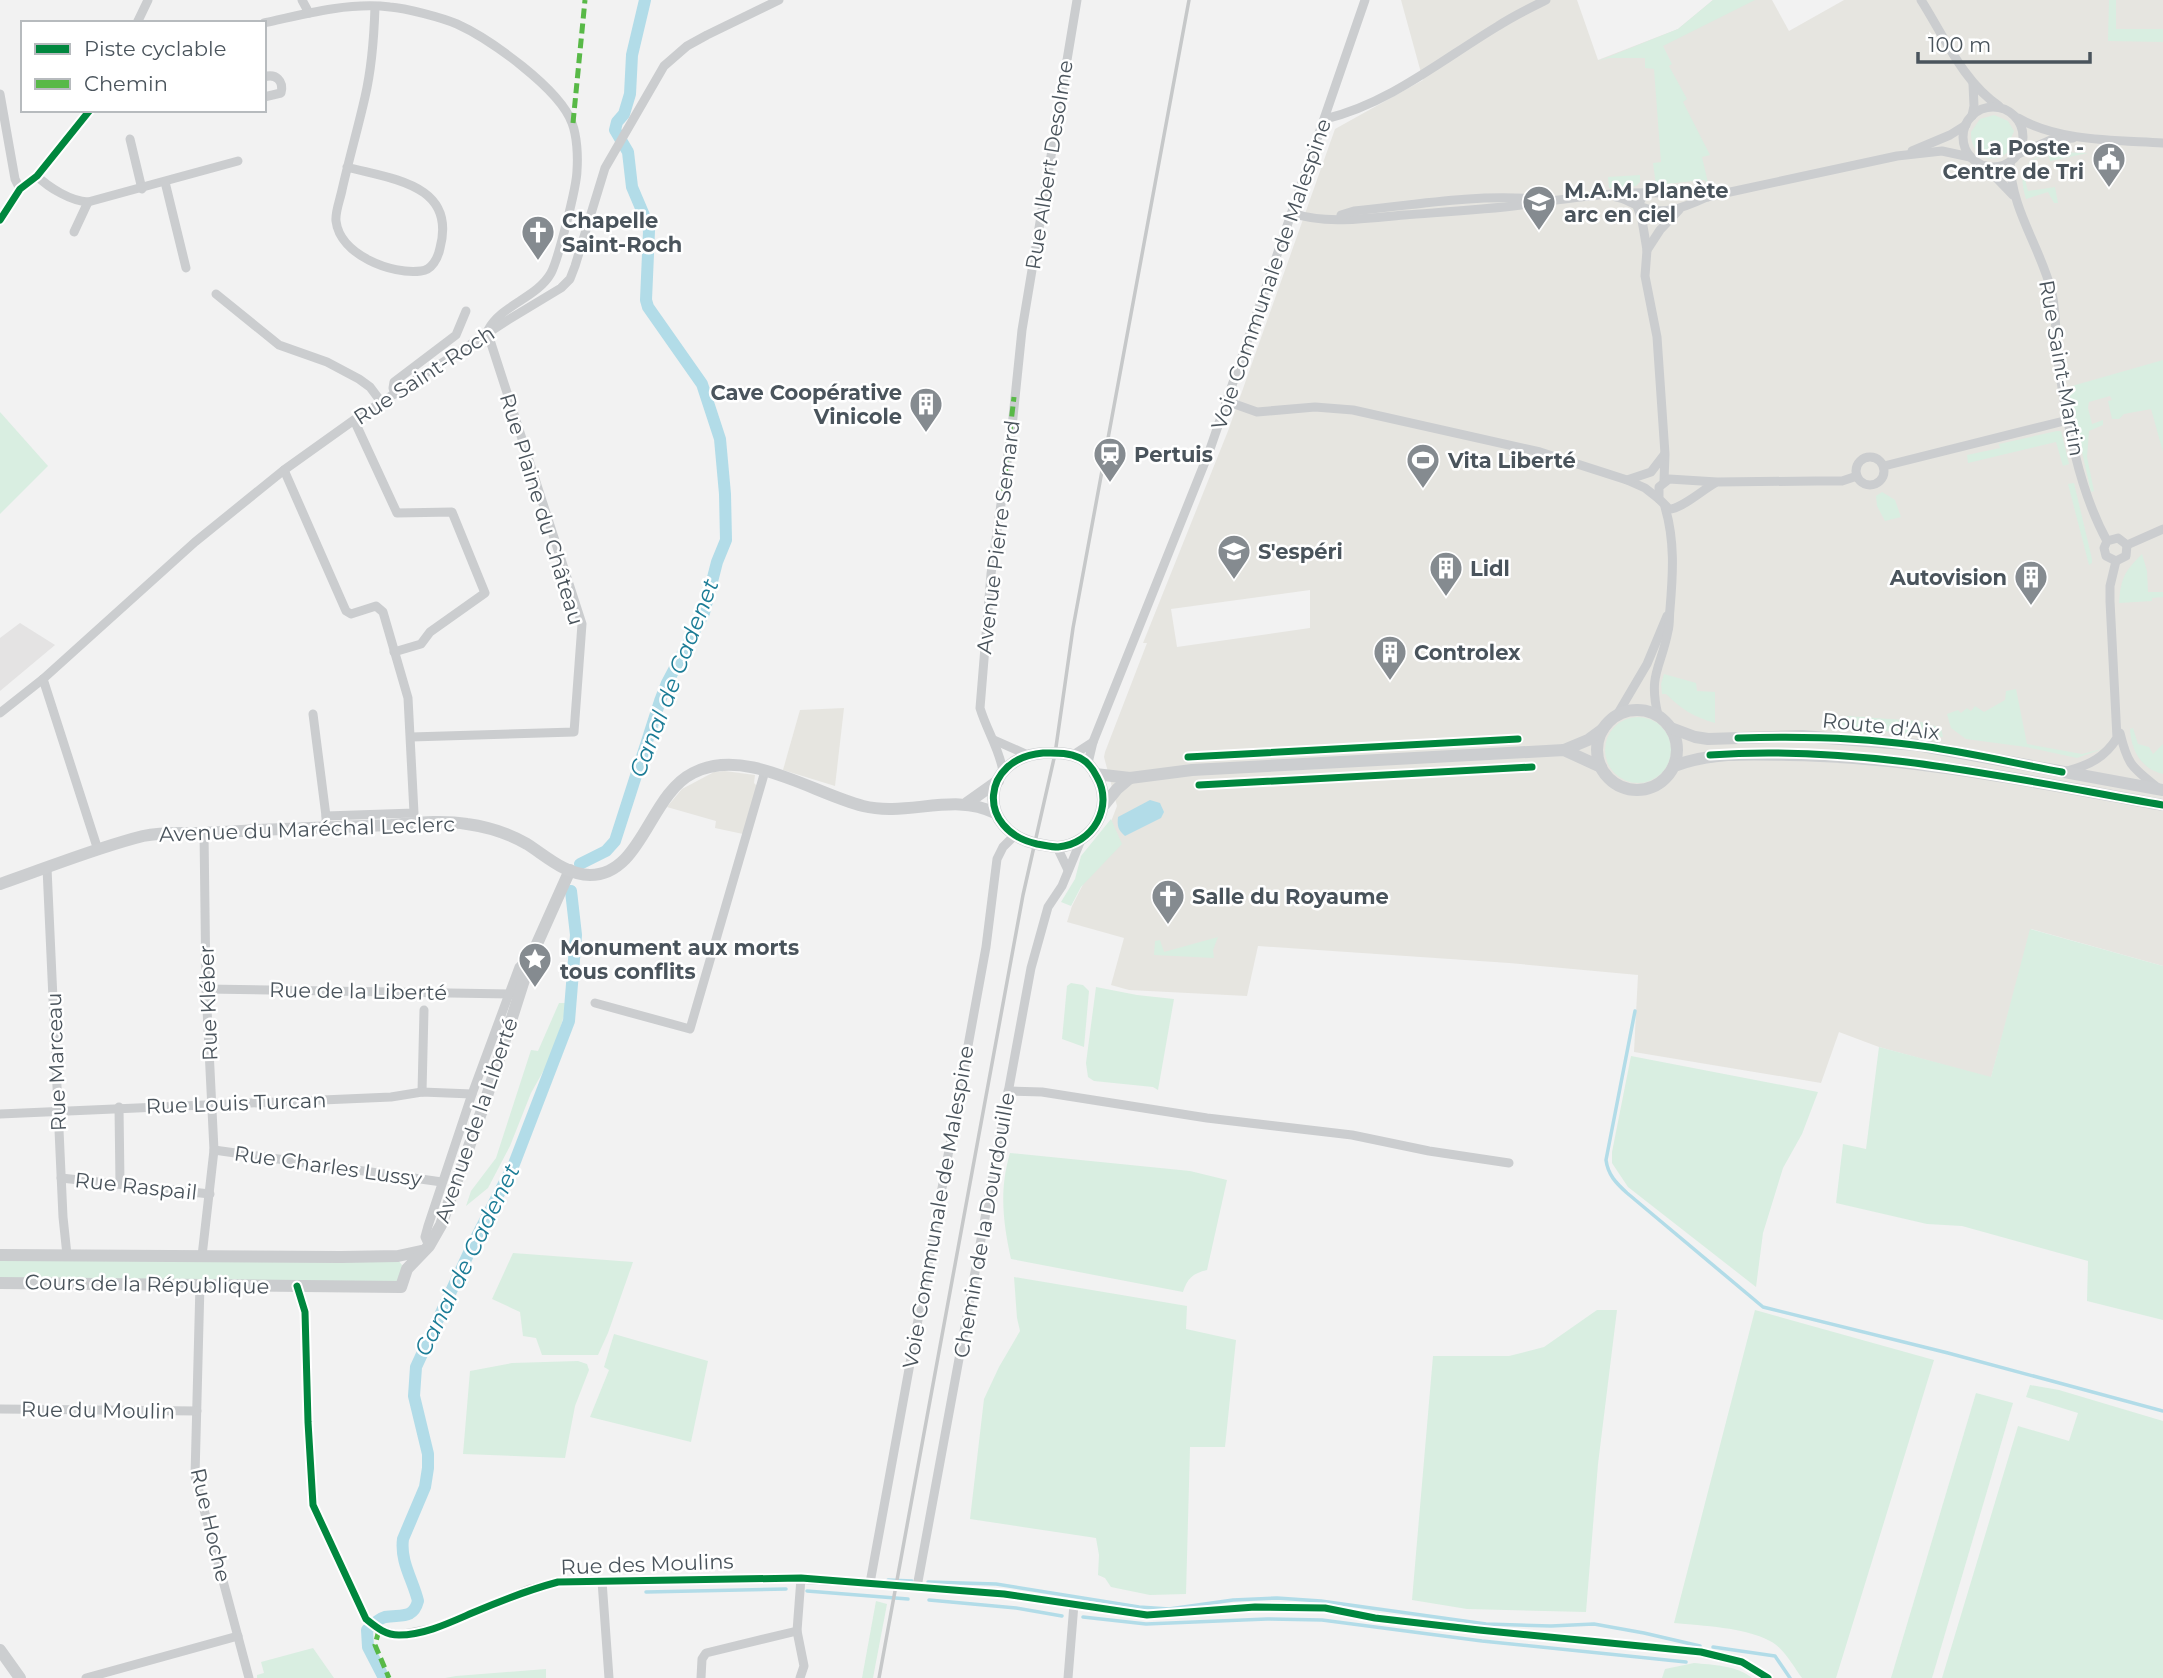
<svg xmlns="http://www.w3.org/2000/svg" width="2163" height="1678" viewBox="0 0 2163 1678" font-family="Montserrat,sans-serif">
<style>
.commercial{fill:#e6e5e0;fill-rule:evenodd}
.education{fill:#e4e3e3}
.green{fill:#d9eee1}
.water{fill:#b2dce8}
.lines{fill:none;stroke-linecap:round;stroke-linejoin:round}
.stream{stroke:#b2dce8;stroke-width:3.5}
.canal{stroke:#b2dce8;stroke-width:12}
.minor{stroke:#cbcdcf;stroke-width:9}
.tertiary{stroke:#cbcdcf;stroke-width:12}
.secondary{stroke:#ccced0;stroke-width:12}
.rail{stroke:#c6c8c9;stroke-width:3.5}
.quiet{stroke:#58b947;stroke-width:5;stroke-dasharray:10 5;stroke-linecap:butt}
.cycleway-casing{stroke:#fff;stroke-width:11}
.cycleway{stroke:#00873e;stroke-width:7}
.labels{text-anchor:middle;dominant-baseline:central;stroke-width:5;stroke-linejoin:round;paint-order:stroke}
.poi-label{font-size:21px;font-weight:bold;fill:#4a545c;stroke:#fff;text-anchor:start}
.street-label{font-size:21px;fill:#4a545c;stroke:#fff}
.water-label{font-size:23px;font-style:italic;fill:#1b7c96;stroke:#fff}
</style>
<rect width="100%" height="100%" fill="#f2f2f2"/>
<!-- commercial -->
<g class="commercial">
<path d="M1401,0H1577L1598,60L1678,29L1713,0H1772L1789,31L1844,0H2163V966L2031,929L1991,1078L1879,1047L1839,1032L1821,1083L1634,1052L1638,975L1509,963L1258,946L1247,996L1129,990L1111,985L1124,938L1067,922L1072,906L1099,853L1117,806L1104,757L1105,752L1147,643H1143L1228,431L1335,129L1423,80ZM1310,590V628L1177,647L1171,609Z"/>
<path d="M844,708L835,786L783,770L800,710Z"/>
<path d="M725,771L755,775L754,783L757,786L743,834L715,828L716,821L667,807L682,789L714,772Z"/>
</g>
<!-- education -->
<path class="education" d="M20,623L55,645L0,691V638Z"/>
<!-- green -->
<g class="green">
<path d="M1713,0H1755L1663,46L1672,64L1669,66L1687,99L1683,102L1710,155L1702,157L1708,183L1704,180L1656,185L1653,163L1661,162L1654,69L1645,68V58H1609L1598,61L1678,29Z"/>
<path d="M2109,0H2116V29H2163V42L2108,41Z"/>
<path d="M1994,115L2008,121L2014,131L2009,143L2011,149C1994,168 1970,157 1971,132L1980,119Z"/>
<path d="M2048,152L2088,153L2050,161L2048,154C2028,160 2021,170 2028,191L2055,187L2058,203H2054L2048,192L2026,199C2018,173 2023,162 2048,152Z"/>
<path d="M1640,175V182L1636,186L1609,188L1608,177Z"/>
<path d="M2163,360V452L2151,409L2124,414L2119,419H2112L2108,401L2112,400L2110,396L2089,402L2088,408L2092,424L2103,420V425L2089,431L2087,457L2094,491L2091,492L2068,390L2072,386Z"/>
<path d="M0,412L48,466L0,514Z"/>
<path d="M2057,431H2061L2069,464L2063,466L2056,442L1968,463L1967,455L2000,448L1999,444Z"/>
<path d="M2074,483L2092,559V563L2089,565L2068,484Z"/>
<path d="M1882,492L1895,500L1901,517L1885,521L1877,506L1876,496Z"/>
<path d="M2142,554L2147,571L2148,592H2163V597L2152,598V601L2119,603C2121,578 2124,572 2142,554Z"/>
<path d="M1664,674L1696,683L1697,691L1715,692V723C1694,717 1681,709 1666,694H1662L1661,684Z"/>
<path d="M2016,689L2027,744L2082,754L2102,749L2077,758L2026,747L1966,739L1951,728L1947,714L1958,710L1961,713L1967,708L1971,711L1975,706L1984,712L2005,700L2006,691Z"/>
<path d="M1847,716L1918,721L1941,728L1943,737L1834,726Z"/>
<circle cx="1638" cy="750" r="33"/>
<path d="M2133,728L2138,744L2149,747L2153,754L2163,744V774C2141,769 2131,750 2130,729Z"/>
<path d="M1111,819L1122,844L1081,887L1071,906L1061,902L1075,879L1081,856Z"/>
<path d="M2030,929L2163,966V1320L2087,1301L2088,1261L1962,1226L1927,1224L1836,1203L1843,1144L1866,1149L1879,1047L1991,1077Z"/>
<path d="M1218,937L1213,950L1214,958L1154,955L1155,941L1160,940L1164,952Z"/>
<path d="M1071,983L1083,985L1089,991L1084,1047L1062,1039L1067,986Z"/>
<path d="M1096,987L1137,995L1174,999L1158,1090L1153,1087L1094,1081L1088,1077L1086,1063Z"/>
<path d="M559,1003H565L564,1016L549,1061L531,1093L510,1146L488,1188L466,1206L471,1191L496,1158L531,1050L538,1051Z"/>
<path d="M1631,1056L1818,1092L1802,1134L1783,1168L1763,1233L1756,1287L1628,1187L1612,1163V1152Z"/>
<path d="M1010,1153L1190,1171L1227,1180L1207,1270C1193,1273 1187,1279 1183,1292L1011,1259C1003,1222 999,1190 1010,1153Z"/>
<path d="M513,1253L633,1262L608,1333L598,1355H542L536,1338L523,1336L520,1312L492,1299Z"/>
<path d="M0,1257L398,1260L402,1265L398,1283L0,1280Z"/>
<path d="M1014,1277L1187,1306L1186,1329L1236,1340L1225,1447H1190L1186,1594L1150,1595L1111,1587L1105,1578L1098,1575L1099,1555L1096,1538L970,1519L984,1399L999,1367L1020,1331L1017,1318Z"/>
<path d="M1597,1310H1617L1598,1464L1586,1612L1467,1609L1412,1600L1433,1356H1509L1544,1347Z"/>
<path d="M1755,1310L1934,1360L1836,1678H1802C1793,1666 1784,1648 1770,1641C1744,1627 1703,1626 1674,1623Z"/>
<path d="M614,1334L708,1361L691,1442L590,1417L609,1370L604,1367Z"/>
<path d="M578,1361L587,1364L589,1370L575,1406L565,1458L463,1454L470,1371L512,1363Z"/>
<path d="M2030,1385L2059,1390L2163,1421V1678H1942L2018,1426L2069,1441L2078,1413L2026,1397Z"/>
<path d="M1976,1393L2013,1403L1932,1678H1891Z"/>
<path d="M876,1601L887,1604L873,1678H862Z"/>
<path d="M313,1648L334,1678H257V1675L264,1673L261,1662Z"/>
<path d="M1694,1663C1712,1665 1737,1665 1752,1678H1662L1665,1669Z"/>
<path d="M546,1669V1678H445L456,1676Z"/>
</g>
<!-- water -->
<path class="water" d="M1150,800L1160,803L1164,812L1161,818L1125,836C1118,830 1117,826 1118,817Z"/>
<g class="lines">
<!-- stream -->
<g class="stream">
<path d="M1635,1011L1606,1160C1608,1175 1616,1183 1627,1193L1763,1307L1948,1353L2163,1411"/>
<path d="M888,1580L912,1581"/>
<path d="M928,1582L996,1584L1139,1607L1169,1609L1233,1600L1277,1598L1321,1601L1486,1624L1551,1626L1594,1624L1644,1633L1700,1646"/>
<path d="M807,1591L908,1599"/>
<path d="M646,1592L786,1589"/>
<path d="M929,1600L1016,1608L1062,1616"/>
<path d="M1083,1617L1146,1624L1267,1619L1322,1620L1482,1641L1686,1662"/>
<path d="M1713,1647L1775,1656L1790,1678"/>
</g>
<!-- canal -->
<g class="canal">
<path d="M580,864L606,851L615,841L660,701L667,683L704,613L717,562L726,540L725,494L720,439L702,384L648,307L646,300L649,231L646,220L632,187L628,152L615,130L617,122L624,114L630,94L632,55L645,0"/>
<path d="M384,1678L368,1647L367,1630C372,1625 378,1619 385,1617C400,1614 413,1620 418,1601C413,1580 400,1562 403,1539L425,1487L428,1468V1454L414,1396L416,1367L473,1244L514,1164L569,1021L576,935L571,891"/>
</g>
<!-- minor -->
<g class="minor">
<path d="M302,0L309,13"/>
<path d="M1921,0C1944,36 1963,82 1999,106"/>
<path d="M137,23L148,0"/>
<path d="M264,23C304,14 349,2 390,7C406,8 443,18 457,24C490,39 560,89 572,123C577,136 578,156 577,170C577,186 558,260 551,273C537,298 501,305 488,330"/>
<path d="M264,77C276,73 284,81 281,93L264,97"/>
<path d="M0,94L15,179L20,189"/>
<circle cx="1993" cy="137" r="30"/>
<path d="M1972,116L1974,106L1973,84"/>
<path d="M2018,118C2060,142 2116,140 2163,143"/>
<path d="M1325,119C1389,104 1443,59 1498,26C1513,16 1530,8 1546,0"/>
<path d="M130,139L142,189"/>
<path d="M1912,151L1950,135L1966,125"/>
<path d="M2018,154L2051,140L2073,138"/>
<path d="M2010,162C2011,210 2041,248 2052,293C2057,316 2055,340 2058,362C2067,422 2078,488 2107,541"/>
<path d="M1985,166L2013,195"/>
<path d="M347,167C391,179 457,184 440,248C438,258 432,270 421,271C392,275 340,255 336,221C335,212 340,200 342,190C349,159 358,128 365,97C372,67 374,38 375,7"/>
<path d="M37,176C49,188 71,201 88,202L238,161"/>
<path d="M165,182L186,268"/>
<path d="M1650,192L1642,198L1637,206L1642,220L1647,250L1645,276L1657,337L1665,454L1664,481"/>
<path d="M1616,197C1624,198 1629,202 1637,205C1662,217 1683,208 1707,197L1897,156L1942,151L1970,157"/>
<path d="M1292,213C1327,225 1367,218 1404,215C1443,212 1482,210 1521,205C1583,196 1645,187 1707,197"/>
<path d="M1341,215L1354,211C1413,205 1475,194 1535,199"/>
<path d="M0,220L20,189L37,176L90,110"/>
<path d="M74,232L88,202"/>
<path d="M1647,250L1660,230L1679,210"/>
<path d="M216,294L279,345L327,362L359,379L370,387L382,403"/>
<path d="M395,394L393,388L394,382L456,335L466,311"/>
<path d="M1226,401L1257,412L1315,407L1353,410L1540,452L1627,480L1645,488L1659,499"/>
<path d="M354,420L397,513L452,512L485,593L430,632L421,644L394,652"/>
<circle cx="1870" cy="471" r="14"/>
<path d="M1884,466L2068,420"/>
<path d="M284,470L346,611L351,614L376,606L383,612L408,698L414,813L326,816V827"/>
<path d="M1627,480L1651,472L1664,455"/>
<path d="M1717,482C1703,489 1682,509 1669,509L1659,499V487L1669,479L1717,482L1816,481H1842L1857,476"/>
<path d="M2127,545L2163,529"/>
<path d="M2116,561L2106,556L2104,548L2107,541L2118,538L2127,545"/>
<path d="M2116,561L2126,556L2127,545"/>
<path d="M43,679L98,850"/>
<path d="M0,713L43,679L195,542L284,470L354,420L508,320L561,288L570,279L575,266L605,168L664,66L687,46L707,35L779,0"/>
<path d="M313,714L326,816"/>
<path d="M1617,715L1647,664L1667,616"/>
<path d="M1658,715C1648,674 1661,668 1668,631C1670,624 1669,616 1670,609C1673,573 1675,541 1665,507"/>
<path d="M2120,733C2128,766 2132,767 2158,788"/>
<path d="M411,737L574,732L582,624L488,334"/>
<path d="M994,740L1028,755"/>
<path d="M1093,742L1209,452L1365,0"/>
<path d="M1073,755L1093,742L1088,763"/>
<path d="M1003,771C999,748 987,731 980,708L991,574L1012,427L1022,330L1077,0"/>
<path d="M2067,771C2090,765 2105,757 2117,738L2110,601V586L2116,561"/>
<path d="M1057,847L1068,870"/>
<path d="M47,868L63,1217L67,1255"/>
<path d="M206,989L510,994"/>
<path d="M595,1003L690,1029L765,771"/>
<path d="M1008,1091L1042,1092L1207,1118L1352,1135L1429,1151L1509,1163"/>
<path d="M422,1092L424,1010"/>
<path d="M119,1107L120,1184"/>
<path d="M0,1114L391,1097L422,1092L472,1094"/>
<path d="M214,1150L442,1182"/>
<path d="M61,1178L210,1194"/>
<path d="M429,1246L425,1237L428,1226L472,1094L519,967L531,956"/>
<path d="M202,1256L214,1150L206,989L204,832"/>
<path d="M200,1284L195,1476L249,1678"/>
<path d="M297,1286L305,1312L308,1422L313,1505L366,1619L379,1630L399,1635L435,1628L530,1589L558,1582L780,1578L889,1585"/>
<path d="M0,1409L197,1411"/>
<path d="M602,1581L609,1678"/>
<path d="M870,1583L986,947L997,859L1003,847L1014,836"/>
<path d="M903,1586L1004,1594L1147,1615L1255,1607L1325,1608L1375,1618L1479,1630L1701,1652L1742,1662L1768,1678"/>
<path d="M917,1587L1031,968L1048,907L1062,886L1081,840"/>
<path d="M86,1678L238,1636"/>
<path d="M701,1678L702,1659L706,1653L797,1631"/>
<path d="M800,1678L804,1666L797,1631L801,1578"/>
<path d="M1068,1678L1074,1604"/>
</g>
<!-- tertiary -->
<g class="tertiary">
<path d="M0,1255L341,1257L398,1256L421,1251"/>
<path d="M0,1283L401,1287L407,1269L429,1246L441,1225L486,1099L532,955L570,870"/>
</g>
<!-- secondary -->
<g class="secondary">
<circle cx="1637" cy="750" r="40"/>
<path d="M1671,728L1695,737L1708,739L1802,736L1917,745L2163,790"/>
<path d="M1564,750L1588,740L1603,729"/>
<path d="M1043,753C1055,753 1068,752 1080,758C1088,762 1093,769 1097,777C1114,807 1093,844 1058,847C1051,847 1044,845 1037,844C975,830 981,758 1043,753Z"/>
<path d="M1674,766C1712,752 1750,754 1789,755C1916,757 2039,783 2163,805"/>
<path d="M1095,774L1130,778L1192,770L1564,750L1601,767"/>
<path d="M967,803L998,781"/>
<path d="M1104,805L1117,789L1130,778"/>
<path d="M0,884C47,868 95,848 143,836C161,832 179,833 197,833C226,832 255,830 283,829C319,828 355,826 391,825C416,823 442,820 467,824C489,827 508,833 527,844C546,856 566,875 590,875C642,875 649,795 693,773C745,746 812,793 863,806C907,817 954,792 995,813"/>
<path d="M0,1650L20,1678"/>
</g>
<!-- rail -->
<path class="rail" d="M879,1678L1023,895L1055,754L1073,628L1189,0"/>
<!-- quiet -->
<g class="quiet">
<path d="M573,123L585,0"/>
<path d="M1003,491L1014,397"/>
<path d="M379,1630L375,1645L389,1678"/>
</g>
<defs>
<g id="cycleway">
<path d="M0,220L20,189L37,176L90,110"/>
<path d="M1738,738C1797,736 1855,737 1914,745C1963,751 2013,763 2062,772"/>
<path d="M1043,753C1055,753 1068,752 1080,758C1088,762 1093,769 1097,777C1114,807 1093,844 1058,847C1051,847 1044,845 1037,844C975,830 981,758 1043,753Z"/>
<path d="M1710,755C1862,744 2014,779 2163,805"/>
<path d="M1188,757L1518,739"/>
<path d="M1199,785L1532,767"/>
<path d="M297,1286L305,1312L308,1422L313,1505L366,1619C376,1627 385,1635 399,1635C424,1635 449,1623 472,1613C500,1601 528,1590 558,1582L801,1578L1004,1594L1147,1615L1255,1607L1325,1608L1375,1618L1479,1630L1701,1652L1742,1662L1768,1678"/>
</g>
</defs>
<!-- cycleway casing -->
<use href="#cycleway" class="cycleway-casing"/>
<!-- cycleway -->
<use href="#cycleway" class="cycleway"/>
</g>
<!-- icons -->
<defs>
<symbol id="civic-pin" viewBox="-11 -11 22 30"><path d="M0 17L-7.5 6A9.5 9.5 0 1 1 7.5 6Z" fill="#858b90" stroke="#fff"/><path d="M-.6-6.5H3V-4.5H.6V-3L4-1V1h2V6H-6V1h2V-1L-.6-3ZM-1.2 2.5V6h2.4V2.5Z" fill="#fff"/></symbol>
<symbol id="school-pin" viewBox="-11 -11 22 30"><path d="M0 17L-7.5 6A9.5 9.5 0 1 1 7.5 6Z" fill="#858b90" stroke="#fff"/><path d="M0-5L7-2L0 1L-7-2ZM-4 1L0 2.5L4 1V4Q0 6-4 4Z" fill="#fff"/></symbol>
<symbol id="church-pin" viewBox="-11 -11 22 30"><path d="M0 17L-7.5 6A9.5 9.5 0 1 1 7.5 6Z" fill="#858b90" stroke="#fff"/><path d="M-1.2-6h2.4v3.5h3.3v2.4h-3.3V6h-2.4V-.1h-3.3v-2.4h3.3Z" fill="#fff"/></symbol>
<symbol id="building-pin" viewBox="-11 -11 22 30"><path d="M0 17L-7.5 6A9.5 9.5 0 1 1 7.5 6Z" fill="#858b90" stroke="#fff"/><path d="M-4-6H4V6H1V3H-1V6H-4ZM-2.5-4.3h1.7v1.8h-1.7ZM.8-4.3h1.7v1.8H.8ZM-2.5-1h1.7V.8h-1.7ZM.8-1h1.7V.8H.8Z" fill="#fff"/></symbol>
<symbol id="station-pin" viewBox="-11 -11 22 30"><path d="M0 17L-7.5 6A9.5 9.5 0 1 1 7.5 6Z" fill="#858b90" stroke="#fff"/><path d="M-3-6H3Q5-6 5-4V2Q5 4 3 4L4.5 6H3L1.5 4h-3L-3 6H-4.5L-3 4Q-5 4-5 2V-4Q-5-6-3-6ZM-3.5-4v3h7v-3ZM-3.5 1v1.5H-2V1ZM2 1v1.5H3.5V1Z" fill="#fff"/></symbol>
<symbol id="stadium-pin" viewBox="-11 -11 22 30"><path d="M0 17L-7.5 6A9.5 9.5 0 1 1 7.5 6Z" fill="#858b90" stroke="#fff"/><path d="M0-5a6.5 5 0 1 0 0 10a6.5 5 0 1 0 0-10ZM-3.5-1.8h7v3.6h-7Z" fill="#fff"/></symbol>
<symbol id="sight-pin" viewBox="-11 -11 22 30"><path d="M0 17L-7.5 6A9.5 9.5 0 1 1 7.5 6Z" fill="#858b90" stroke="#fff"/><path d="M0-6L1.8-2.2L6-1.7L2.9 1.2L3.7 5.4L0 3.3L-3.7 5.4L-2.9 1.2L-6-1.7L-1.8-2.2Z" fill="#fff"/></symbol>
</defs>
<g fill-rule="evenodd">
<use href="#civic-pin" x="2090" y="140" width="38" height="52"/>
<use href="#school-pin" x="1520" y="183" width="38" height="52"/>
<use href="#church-pin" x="519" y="213" width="38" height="52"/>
<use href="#building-pin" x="907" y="385" width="38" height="52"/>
<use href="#station-pin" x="1091" y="435" width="38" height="52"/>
<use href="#stadium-pin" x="1404" y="441" width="38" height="52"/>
<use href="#school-pin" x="1215" y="532" width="38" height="52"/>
<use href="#building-pin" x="1427" y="549" width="38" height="52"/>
<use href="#building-pin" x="2012" y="558" width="38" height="52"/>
<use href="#building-pin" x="1371" y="633" width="38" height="52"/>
<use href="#church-pin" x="1149" y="877" width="38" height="52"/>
<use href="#sight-pin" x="516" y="940" width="38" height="52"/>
</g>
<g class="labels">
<!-- poi labels -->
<g class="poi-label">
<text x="2084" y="147" text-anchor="end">La Poste -<tspan x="2084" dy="24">Centre de Tri</tspan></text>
<text x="1564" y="190">M.A.M. Planète<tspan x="1564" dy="24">arc en ciel</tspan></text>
<text x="562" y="220">Chapelle<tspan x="562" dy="24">Saint-Roch</tspan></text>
<text x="902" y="392" text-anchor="end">Cave Coopérative<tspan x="902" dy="24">Vinicole</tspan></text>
<text x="1134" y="454">Pertuis</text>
<text x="1448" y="460">Vita Liberté</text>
<text x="1258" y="551">S'espéri</text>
<text x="1470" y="568">Lidl</text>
<text x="2007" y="577" text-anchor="end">Autovision</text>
<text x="1414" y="652">Controlex</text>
<text x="1192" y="896">Salle du Royaume</text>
<text x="560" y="947">Monument aux morts<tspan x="560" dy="24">tous conflits</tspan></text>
</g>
<!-- street labels -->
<g class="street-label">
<text transform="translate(1049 165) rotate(-81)">Rue Albert Desolme</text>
<text transform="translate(1271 274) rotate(-71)">Voie Communale de Malespine</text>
<text transform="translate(2062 368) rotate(80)">Rue Saint-Martin</text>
<text transform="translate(424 375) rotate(-33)">Rue Saint-Roch</text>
<text transform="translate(542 509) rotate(73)">Rue Plaine du Château</text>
<text transform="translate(998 537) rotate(-83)">Avenue Pierre Semard</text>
<text transform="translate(1881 726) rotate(6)">Route d'Aix</text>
<text transform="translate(307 829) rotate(-2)">Avenue du Maréchal Leclerc</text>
<text transform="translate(358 991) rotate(1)">Rue de la Liberté</text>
<text transform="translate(208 1003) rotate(-92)">Rue Kléber</text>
<text transform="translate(56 1062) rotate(-92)">Rue Marceau</text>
<text transform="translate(236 1103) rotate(-2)">Rue Louis Turcan</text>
<text transform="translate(476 1120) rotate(-71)">Avenue de la Liberté</text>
<text transform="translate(328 1166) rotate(8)">Rue Charles Lussy</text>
<text transform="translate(136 1186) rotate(6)">Rue Raspail</text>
<text transform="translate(938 1207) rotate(-80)">Voie Communale de Malespine</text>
<text transform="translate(984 1225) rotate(-80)">Chemin de la Dourdouille</text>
<text transform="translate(147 1284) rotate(1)">Cours de la République</text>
<text transform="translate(98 1410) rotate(1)">Rue du Moulin</text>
<text transform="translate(211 1525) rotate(77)">Rue Hoche</text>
<text transform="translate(647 1564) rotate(-2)">Rue des Moulins</text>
</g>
<!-- water labels -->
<g class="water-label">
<text transform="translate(674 678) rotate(-69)">Canal de Cadenet</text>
<text transform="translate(467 1260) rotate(-64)">Canal de Cadenet</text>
</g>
</g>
<!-- legend -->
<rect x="21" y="21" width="245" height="91" fill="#ffffff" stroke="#b7bbbe" stroke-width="2"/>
<rect x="35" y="44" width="35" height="10" fill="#00873e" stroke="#b7bbbe" stroke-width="2"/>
<text x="84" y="56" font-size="21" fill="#4a545c">Piste cyclable</text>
<rect x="35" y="79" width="35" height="10" fill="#58b947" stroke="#b7bbbe" stroke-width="2"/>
<text x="84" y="91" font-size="21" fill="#4a545c">Chemin</text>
<!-- scale -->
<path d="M1918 52v10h172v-10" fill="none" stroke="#4a545c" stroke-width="3.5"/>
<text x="1928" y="52" font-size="21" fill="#4a545c" stroke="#ffffff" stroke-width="5" paint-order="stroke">100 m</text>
</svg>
